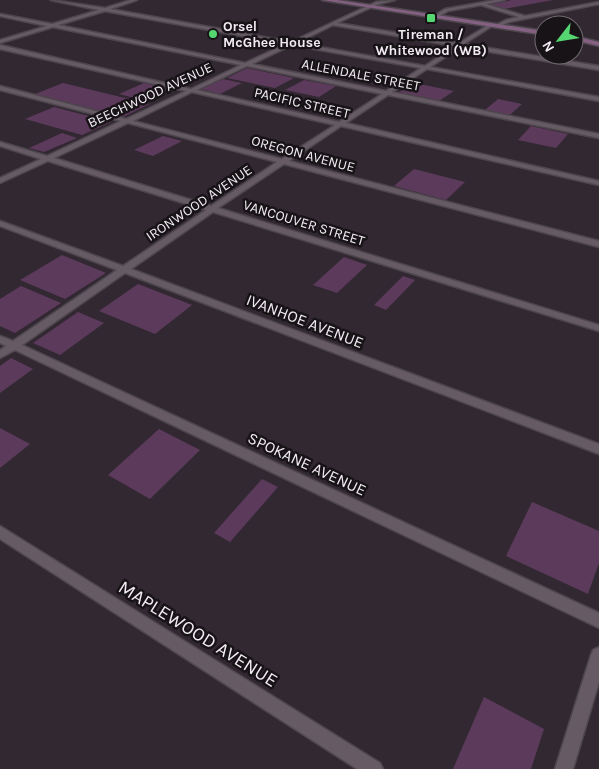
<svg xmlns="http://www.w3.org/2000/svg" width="599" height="769" viewBox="0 0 599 769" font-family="Karla,sans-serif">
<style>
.green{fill:#5c3a5b}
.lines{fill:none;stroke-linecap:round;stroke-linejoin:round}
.street-casing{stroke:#4e464d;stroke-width:3}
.secondary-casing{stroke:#4e464d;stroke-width:3}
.street{fill:#665a65;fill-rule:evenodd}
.secondary{fill:#846082;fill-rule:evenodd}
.poi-dot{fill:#55d671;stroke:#171317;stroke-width:2}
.labels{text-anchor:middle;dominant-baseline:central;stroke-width:5;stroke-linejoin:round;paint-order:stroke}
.far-poi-label{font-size:14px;font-weight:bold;fill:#f2ecf2;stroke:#171317;text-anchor:start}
.far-street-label{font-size:14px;fill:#f2ecf2;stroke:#171317}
.street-label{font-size:16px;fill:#f2ecf2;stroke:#171317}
.near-street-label{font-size:19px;fill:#f2ecf2;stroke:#171317}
</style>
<rect width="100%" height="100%" fill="#322832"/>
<!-- green -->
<g class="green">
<path d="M512,0H553L504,9L488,5Z"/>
<path d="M247,68L294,78L275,88L227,78Z"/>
<path d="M223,79L242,83L220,94L201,89Z"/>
<path d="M304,80L336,86L319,97L285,90Z"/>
<path d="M63,83L150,104L123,117L35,94Z"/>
<path d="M144,83L170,89L146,101L119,94Z"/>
<path d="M414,83L454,91L439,101L398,93Z"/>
<path d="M498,99L522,104L510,115L485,110Z"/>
<path d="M54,107L111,122L82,135L25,119Z"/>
<path d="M531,126L568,134L556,148L518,140Z"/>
<path d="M62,133L77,138L44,152L29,148Z"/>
<path d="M163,136L182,141L153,156L134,150Z"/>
<path d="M414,169L465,182L446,200L394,186Z"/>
<path d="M62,255L106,273L65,299L20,280Z"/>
<path d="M344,257L367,265L337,293L313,285Z"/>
<path d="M403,276L415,280L386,310L374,305Z"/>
<path d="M138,284L192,305L155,334L99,311Z"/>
<path d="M21,286L61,303L15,333L0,326V299Z"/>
<path d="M78,312L104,323L60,355L33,343Z"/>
<path d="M11,358L33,369L0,393V366Z"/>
<path d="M0,428L30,444L0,468Z"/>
<path d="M159,429L200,450L150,499L108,475Z"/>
<path d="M262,479L278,487L230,542L214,533Z"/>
<path d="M532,502L599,531V563L588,594L506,556Z"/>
<path d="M484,697L544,729L531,769H453Z"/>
</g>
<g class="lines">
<defs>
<g id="street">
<path d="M51,0L105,8L131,0H137L110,9L291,42L376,2L395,0L379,4L337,23L459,43L490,24L492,26L464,44L599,66V70L461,47L430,67L599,97V101L427,69L392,92L599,134V138L388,95L346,123L599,181V185L341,126L289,161L599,241V247L284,164L218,208L599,325V331L213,212L131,269L599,444V454L125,273L22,345L599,613V628L15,350L0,358V350L6,346L0,343V336L13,341L117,270L0,226V221L123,266L206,210L48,161L0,183V178L41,159L0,146V142L47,156L121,121L0,90V86L126,119L186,91L0,49V45L191,89L241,65L53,27L0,43V40L47,26L0,16V14L52,24L99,10ZM105,11L286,44L245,63L58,25ZM333,25L455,46L425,66L297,43ZM292,45L421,68L386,91L252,64ZM247,66L382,94L339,122L197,90ZM192,92L335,125L282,159L133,121ZM128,123L277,162L211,206L54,158Z"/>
<path d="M496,0H505L486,4L525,16L599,2V4L509,22L498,27L496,25L506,20L519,17L481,5L448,11L436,18L432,17L445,9Z"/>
<path d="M0,526L380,763L383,769H357L0,539Z"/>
<path d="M599,647V682L573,769H555L591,655L593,650Z"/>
</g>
<g id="secondary">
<path d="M322,0H337L544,31V35Z"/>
<path d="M574,36L599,42V46L574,40Z"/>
</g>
</defs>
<!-- street casing -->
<use href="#street" class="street-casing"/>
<!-- secondary casing -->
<use href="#secondary" class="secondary-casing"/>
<!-- street -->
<use href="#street" class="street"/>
<!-- secondary -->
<use href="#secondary" class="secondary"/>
</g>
<!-- markers -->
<g class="poi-dot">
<rect x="426" y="13" width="10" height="10" rx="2.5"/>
<circle cx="213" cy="34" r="5"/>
</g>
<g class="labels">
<!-- far-poi labels -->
<g class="far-poi-label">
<text x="223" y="26">Orsel<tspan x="223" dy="16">McGhee House</tspan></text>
<text x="431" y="34" text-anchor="middle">Tireman /<tspan x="431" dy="16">Whitewood (WB)</tspan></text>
</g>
<!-- far-street labels -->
<g class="far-street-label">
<text transform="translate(361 75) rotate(11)">ALLENDALE STREET</text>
<text transform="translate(150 95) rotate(-25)">BEECHWOOD AVENUE</text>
<text transform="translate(302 103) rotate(13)">PACIFIC STREET</text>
<text transform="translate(303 154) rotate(15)">OREGON AVENUE</text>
<text transform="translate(199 203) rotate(-34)">IRONWOOD AVENUE</text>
<text transform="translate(304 223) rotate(17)">VANCOUVER STREET</text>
</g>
<!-- street labels -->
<g class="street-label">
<text transform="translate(305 321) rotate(21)">IVANHOE AVENUE</text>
<text transform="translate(307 464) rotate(25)">SPOKANE AVENUE</text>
</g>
<!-- near-street labels -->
<g class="near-street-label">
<text transform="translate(198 634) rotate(32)">MAPLEWOOD AVENUE</text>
</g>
</g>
<!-- north arrow -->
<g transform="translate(559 40) rotate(239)"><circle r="24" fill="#171317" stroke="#6f6a6f"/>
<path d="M0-4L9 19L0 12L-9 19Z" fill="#55d671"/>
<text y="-8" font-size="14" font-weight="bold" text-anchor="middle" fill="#f2ecf2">N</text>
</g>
</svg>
